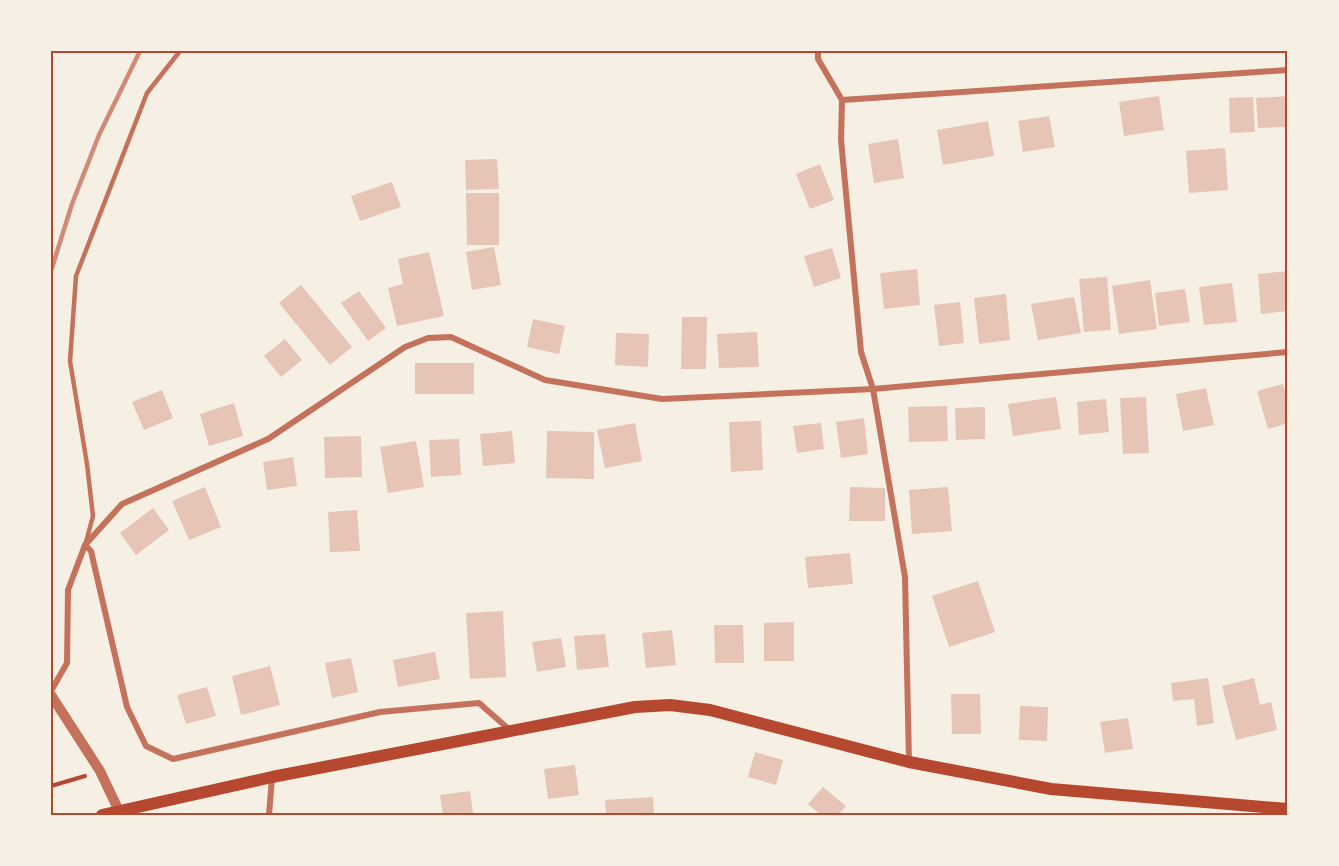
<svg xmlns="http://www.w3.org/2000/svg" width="1339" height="866" viewBox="0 0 1339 866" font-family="'Golos Text',sans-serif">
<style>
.building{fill:#e6c5b7}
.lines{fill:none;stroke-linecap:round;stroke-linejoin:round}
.path{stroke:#b5482f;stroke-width:4}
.service{stroke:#c5725c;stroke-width:4.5}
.minor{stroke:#c5725c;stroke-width:6}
.tertiary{stroke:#c5725c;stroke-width:10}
.secondary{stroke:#b5482f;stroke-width:12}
.rail{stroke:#cf8b77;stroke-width:4.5}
.neatline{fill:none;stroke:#b5482f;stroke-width:2}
</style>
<rect width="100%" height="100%" fill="#f6efe4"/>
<!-- building -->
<g class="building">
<path d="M1159,96L1164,130L1124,136L1119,102Z"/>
<path d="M1288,96V127L1258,128L1256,98Z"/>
<path d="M1253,97L1255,132L1230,133L1229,98Z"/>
<path d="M1049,116L1055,147L1023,152L1018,121Z"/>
<path d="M988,121L994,156L943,165L937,130Z"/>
<path d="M898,139L904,178L874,183L868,144Z"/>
<path d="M1225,148L1228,190L1189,193L1186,151Z"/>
<path d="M497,159L499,189L466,190L465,160Z"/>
<path d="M820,164L834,200L810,209L796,174Z"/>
<path d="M392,182L401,207L360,221L351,196Z"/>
<path d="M466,193H499V245H467Z"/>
<path d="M494,247L501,285L472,290L466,252Z"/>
<path d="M832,248L841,278L814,287L804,256Z"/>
<path d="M429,252L444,316L397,326L388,288L403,284L398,259Z"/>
<path d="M917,269L920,305L884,309L880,273Z"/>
<path d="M1288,271V311L1261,314L1258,274Z"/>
<path d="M1107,277L1111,330L1084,332L1079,279Z"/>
<path d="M1150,280L1157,329L1119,334L1112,286Z"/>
<path d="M1232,283L1237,322L1204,325L1199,287Z"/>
<path d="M301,285L352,347L330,365L279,303Z"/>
<path d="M1185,289L1190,322L1159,326L1155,293Z"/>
<path d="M359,291L386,328L368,341L341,303Z"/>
<path d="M1006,294L1010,340L979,344L974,298Z"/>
<path d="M1074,297L1081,333L1038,340L1031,304Z"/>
<path d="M960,302L964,343L939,346L934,305Z"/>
<path d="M682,317H707L706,369H681Z"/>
<path d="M533,319L565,326L559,354L527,347Z"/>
<path d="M757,332L759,367L719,368L717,334Z"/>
<path d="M616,333L649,334L648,367L615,365Z"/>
<path d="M285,339L302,360L281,377L264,356Z"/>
<rect x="415" y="363" width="59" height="31"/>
<path d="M1283,384L1288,401V423L1268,429L1257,391Z"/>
<path d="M1206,388L1214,425L1183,431L1176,394Z"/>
<path d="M162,390L173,418L144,430L132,402Z"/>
<path d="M1056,397L1061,429L1013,436L1008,404Z"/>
<path d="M1146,397L1149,453L1123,454L1120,398Z"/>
<path d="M1106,399L1109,432L1079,435L1077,402Z"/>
<path d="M234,403L243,436L209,446L200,414Z"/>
<path d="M947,406L948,441L909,442L908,407Z"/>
<path d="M985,407V439L956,440L955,408Z"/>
<path d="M864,418L868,454L841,458L836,422Z"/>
<path d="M761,421L763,470L731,472L729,422Z"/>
<path d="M635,423L642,461L605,468L597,430Z"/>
<path d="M821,423L824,449L797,453L793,426Z"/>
<path d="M512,431L515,463L483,466L480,434Z"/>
<path d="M547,431L594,432V479L546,478Z"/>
<path d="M361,436L362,477L325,478L324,437Z"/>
<path d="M459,439L461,475L431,477L429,440Z"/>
<path d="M416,441L424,487L388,493L380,447Z"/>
<path d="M293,457L297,486L267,490L263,462Z"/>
<path d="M205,487L221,527L189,540L172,501Z"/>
<path d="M850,487L885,488V521H849Z"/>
<path d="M948,487L952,531L912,534L909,490Z"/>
<path d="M153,508L169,530L136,555L120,533Z"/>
<path d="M357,510L360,551L330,552L328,512Z"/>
<path d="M850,553L853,584L808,588L805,557Z"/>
<path d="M978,581L995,632L949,647L932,596Z"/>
<path d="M503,611L506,677L470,679L466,613Z"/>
<path d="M794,622V661H764V623Z"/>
<path d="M714,625H743L744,663H715Z"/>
<path d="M672,630L676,665L646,668L642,633Z"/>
<path d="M605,634L609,667L577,670L574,636Z"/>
<path d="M561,638L566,667L537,672L532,642Z"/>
<path d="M435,652L440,679L398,687L393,660Z"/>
<path d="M351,658L358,692L332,698L325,663Z"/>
<path d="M270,666L280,705L241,715L232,676Z"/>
<path d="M1208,678L1214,723L1197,726L1194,699L1173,701L1171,683Z"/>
<path d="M1254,678L1260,705L1271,702L1277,730L1236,740L1222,686Z"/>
<path d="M207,687L216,716L186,724L177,695Z"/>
<path d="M951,694H980L981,734H952Z"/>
<path d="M1020,706L1048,707L1047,741L1019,740Z"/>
<path d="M1128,718L1133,749L1105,753L1100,722Z"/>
<path d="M755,752L783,760L776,785L748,777Z"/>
<path d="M575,765L579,795L548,799L544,769Z"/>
<path d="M823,787L846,806L838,815H821L808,804Z"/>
<path d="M470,791L473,813L443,815L440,795Z"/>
<path d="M653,797L654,815H606L605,800Z"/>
</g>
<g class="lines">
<!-- path -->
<path class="path" d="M51,786L85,776"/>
<!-- service -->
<path class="service" d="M86,542L93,516L87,464L70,361L76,276L147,93L180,51"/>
<!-- minor -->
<g class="minor">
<path d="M818,51V59L842,100L841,140L861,352L873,389L905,577L909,762"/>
<path d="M842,100L1288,70"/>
<path d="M85,545L91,551L127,707L146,746L173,759L380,712L479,703L511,731"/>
<path d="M51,691L67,663L68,590L85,545L122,504L268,439L405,347L428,338L451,337L545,380L662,399L873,389L1288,352"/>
<path d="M269,815L272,777"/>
</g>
<!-- tertiary -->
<path class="tertiary" d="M51,695L100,771L119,811"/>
<!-- secondary -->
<path class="secondary" d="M102,815L272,777L635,707L670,705L710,710L909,762L1051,789L1288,809"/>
<!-- rail -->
<path class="rail" d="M51,271L72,204L99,135L140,51"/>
</g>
<!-- border -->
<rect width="1339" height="866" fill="none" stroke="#f6efe4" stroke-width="105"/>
<rect x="52" y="52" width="1234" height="762" class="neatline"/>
</svg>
